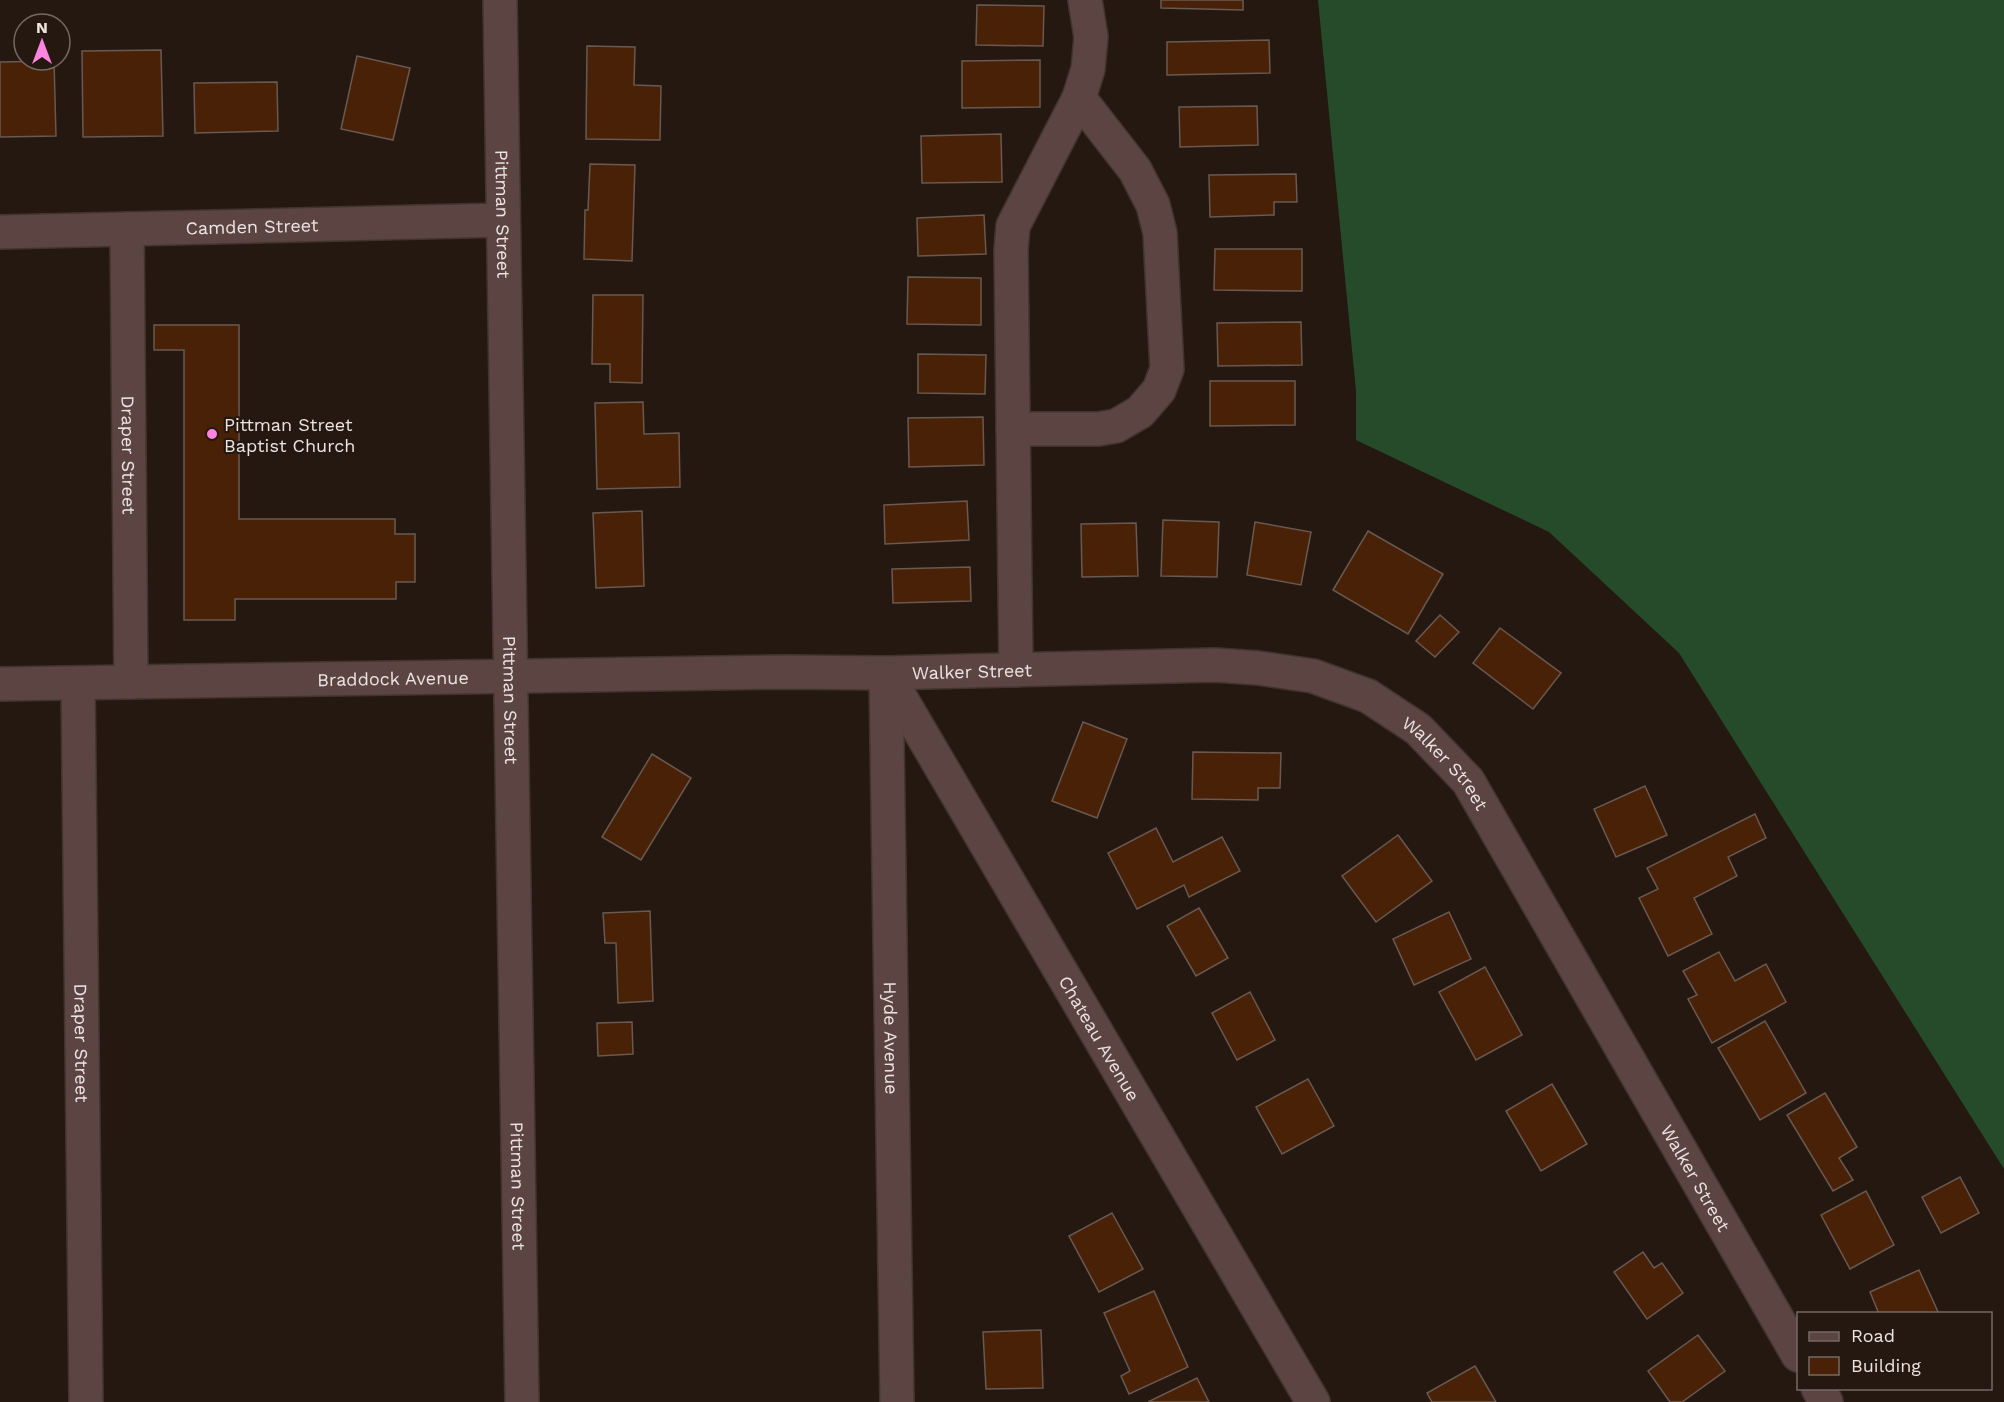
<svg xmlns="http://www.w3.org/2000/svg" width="2004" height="1402" viewBox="0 0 2004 1402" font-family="'Work Sans',sans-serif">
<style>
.forest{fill:#254b2a}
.building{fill:#492107;stroke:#695951;stroke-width:1.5}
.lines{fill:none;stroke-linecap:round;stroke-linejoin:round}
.minor-casing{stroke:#40352d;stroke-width:36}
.minor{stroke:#5b4442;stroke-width:33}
.poi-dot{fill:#fe85df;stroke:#241810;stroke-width:2}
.labels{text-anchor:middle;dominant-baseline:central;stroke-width:4.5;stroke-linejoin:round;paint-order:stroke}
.street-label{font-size:18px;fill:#ede4df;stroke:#241810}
.poi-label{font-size:18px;fill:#ede4df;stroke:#241810;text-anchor:start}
</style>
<rect width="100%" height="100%" fill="#241810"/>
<!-- forest -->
<path class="forest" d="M1318,0H2004V1169L1679,653L1549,532L1356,440V391Z"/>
<!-- building -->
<g class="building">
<path d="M1161,0H1243V10L1161,8Z"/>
<path d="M977,5L1044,6L1043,46L976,45Z"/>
<path d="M1269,40L1270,73L1167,75V42Z"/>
<path d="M587,46L635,47L634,85L661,86L660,140L586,139Z"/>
<path d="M161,50L163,136L83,137L82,51Z"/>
<path d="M357,56L410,68L393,140L341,129Z"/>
<path d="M1040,60V107L962,108V61Z"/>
<path d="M54,61L56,136L0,137V62Z"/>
<path d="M277,82L278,131L195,133L194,83Z"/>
<path d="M1257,106L1258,145L1180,147L1179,107Z"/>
<path d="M1001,134L1002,182L922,183L921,136Z"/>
<path d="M590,164L635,165L632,261L584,259L585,210H588Z"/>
<path d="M1296,174L1297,202H1274V215L1210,217L1209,175Z"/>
<path d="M984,215L986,254L918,256L917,218Z"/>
<path d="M1215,249H1302V291L1214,290Z"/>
<path d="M908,277L981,278V325L907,324Z"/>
<path d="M593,295H643L642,383L610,382V364H592Z"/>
<path d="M1301,322L1302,365L1218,366L1217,323Z"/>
<path d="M154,325H239V519H395V534H415V582H396V599H235V620H184V350H154Z"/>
<path d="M918,354L986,355L985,394L918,393Z"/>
<path d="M1210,381H1295V425L1210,426Z"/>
<path d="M643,402L644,434L679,433L680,487L597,489L595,403Z"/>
<path d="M983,417L984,465L909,467L908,418Z"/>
<path d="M967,501L969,540L885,544L884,505Z"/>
<path d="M642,511L644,586L596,588L593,513Z"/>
<path d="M1163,520L1219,522L1217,577L1161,576Z"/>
<path d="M1255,522L1311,532L1301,585L1247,575Z"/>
<path d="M1136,523L1138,576L1082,577L1081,524Z"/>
<path d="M1368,531L1443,574L1408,634L1333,590Z"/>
<path d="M970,567L971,601L893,603L892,569Z"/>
<path d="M1440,615L1459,632L1435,657L1416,641Z"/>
<path d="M1500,628L1561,673L1533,709L1473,663Z"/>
<path d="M1083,722L1127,739L1097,818L1052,801Z"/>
<path d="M1193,752L1281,753L1280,788H1258V800L1192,799Z"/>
<path d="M652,754L691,778L641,860L602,837Z"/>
<path d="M1645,786L1667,835L1616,857L1594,809Z"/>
<path d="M1755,814L1766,838L1728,857L1737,876L1694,898L1712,934L1668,956L1639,898L1658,889L1647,868Z"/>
<path d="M1156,828L1173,862L1222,837L1240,871L1189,897L1184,885L1137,909L1108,853Z"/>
<path d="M1398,835L1432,881L1376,922L1342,876Z"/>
<path d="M1199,908L1228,958L1196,976L1167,926Z"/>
<path d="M650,911L653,1001L618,1003L616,943H605L603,913Z"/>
<path d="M1449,912L1471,959L1414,985L1393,939Z"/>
<path d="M1719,952L1735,981L1766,964L1786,1002L1712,1043L1688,999L1697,995L1683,971Z"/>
<path d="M1485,967L1522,1035L1476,1060L1439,992Z"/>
<path d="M1250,992L1275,1040L1237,1060L1212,1013Z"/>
<path d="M1765,1021L1806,1093L1760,1120L1718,1048Z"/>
<path d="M632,1022L633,1054L598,1056L597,1023Z"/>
<path d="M1308,1079L1334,1126L1282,1154L1256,1107Z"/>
<path d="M1552,1084L1587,1144L1541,1171L1506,1111Z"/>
<path d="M1825,1093L1857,1147L1839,1158L1853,1180L1833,1191L1787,1115Z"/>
<path d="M1960,1177L1979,1213L1941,1233L1922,1197Z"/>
<path d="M1866,1191L1894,1245L1850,1269L1821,1215Z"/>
<path d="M1112,1213L1143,1269L1099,1292L1069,1236Z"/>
<path d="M1643,1252L1654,1268L1662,1263L1683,1293L1647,1319L1614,1272Z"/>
<path d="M1919,1270L1939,1314H1879L1870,1292Z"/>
<path d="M1154,1291L1188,1367L1129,1394L1121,1376L1130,1371L1104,1313Z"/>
<path d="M1041,1330L1043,1388L986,1389L983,1332Z"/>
<path d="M1698,1335L1725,1371L1682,1402H1670L1648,1371Z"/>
<path d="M1475,1366L1496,1402H1432L1427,1393Z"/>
<path d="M1197,1378L1209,1402H1148Z"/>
</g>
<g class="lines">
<defs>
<g id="minor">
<path id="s1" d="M500,0L522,1402"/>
<path id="s2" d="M127,229L131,682"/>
<path id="s3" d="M0,232L503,220"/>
<path d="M1013,429H1098L1116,426L1140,412L1159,390L1167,369L1160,233L1153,205L1135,170L1079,98"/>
<path d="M1016,670L1011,250L1013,226L1079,98L1088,69L1091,37L1085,0"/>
<path id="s4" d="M886,673L1313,1402"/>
<path id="s5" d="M886,675L897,1402"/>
<path id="s6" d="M78,683L86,1402"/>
<path id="s7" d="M0,684L786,672L886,673L1215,665L1258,668L1313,676L1368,696L1418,729L1468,781L1798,1355"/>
<path d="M1818,1388L1826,1402"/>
</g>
</defs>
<!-- minor casing -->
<use href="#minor" class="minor-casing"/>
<!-- minor -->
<use href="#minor" class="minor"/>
</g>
<!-- markers -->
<circle class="poi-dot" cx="212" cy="434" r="6"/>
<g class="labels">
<!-- street labels -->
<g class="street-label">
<text stroke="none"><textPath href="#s1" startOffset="214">Pittman Street</textPath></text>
<text stroke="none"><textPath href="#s3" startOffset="252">Camden Street</textPath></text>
<text stroke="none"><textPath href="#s2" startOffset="226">Draper Street</textPath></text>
<text stroke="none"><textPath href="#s7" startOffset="972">Walker Street</textPath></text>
<text stroke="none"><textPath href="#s7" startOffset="393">Braddock Avenue</textPath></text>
<text stroke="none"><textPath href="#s1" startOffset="700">Pittman Street</textPath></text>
<text stroke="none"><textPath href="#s7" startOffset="1476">Walker Street</textPath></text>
<text stroke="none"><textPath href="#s5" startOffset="363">Hyde Avenue</textPath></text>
<text stroke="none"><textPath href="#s4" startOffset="423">Chateau Avenue</textPath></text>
<text stroke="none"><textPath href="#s6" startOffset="360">Draper Street</textPath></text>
<text stroke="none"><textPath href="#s7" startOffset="1962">Walker Street</textPath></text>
<text stroke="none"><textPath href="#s1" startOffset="1186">Pittman Street</textPath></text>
</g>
<!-- poi labels -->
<g class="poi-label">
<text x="224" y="424">Pittman Street<tspan x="224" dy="21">Baptist Church</tspan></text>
</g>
</g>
<!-- legend -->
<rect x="1797" y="1312" width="195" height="78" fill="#241810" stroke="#746a63" stroke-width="1.5"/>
<rect x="1809" y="1332" width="30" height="9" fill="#5b4442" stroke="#746a63" stroke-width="1.5"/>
<text x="1851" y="1342" font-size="18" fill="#ede4df">Road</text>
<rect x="1809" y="1357" width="30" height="18" fill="#492107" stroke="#746a63" stroke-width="1.5"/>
<text x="1851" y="1372" font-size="18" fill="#ede4df">Building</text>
<!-- north arrow -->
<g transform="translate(42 42)"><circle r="28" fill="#241810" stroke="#746a63" stroke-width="1.5"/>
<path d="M0-4.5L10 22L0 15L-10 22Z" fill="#fe85df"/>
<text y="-9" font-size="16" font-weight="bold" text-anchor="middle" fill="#ede4df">N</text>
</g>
</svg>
